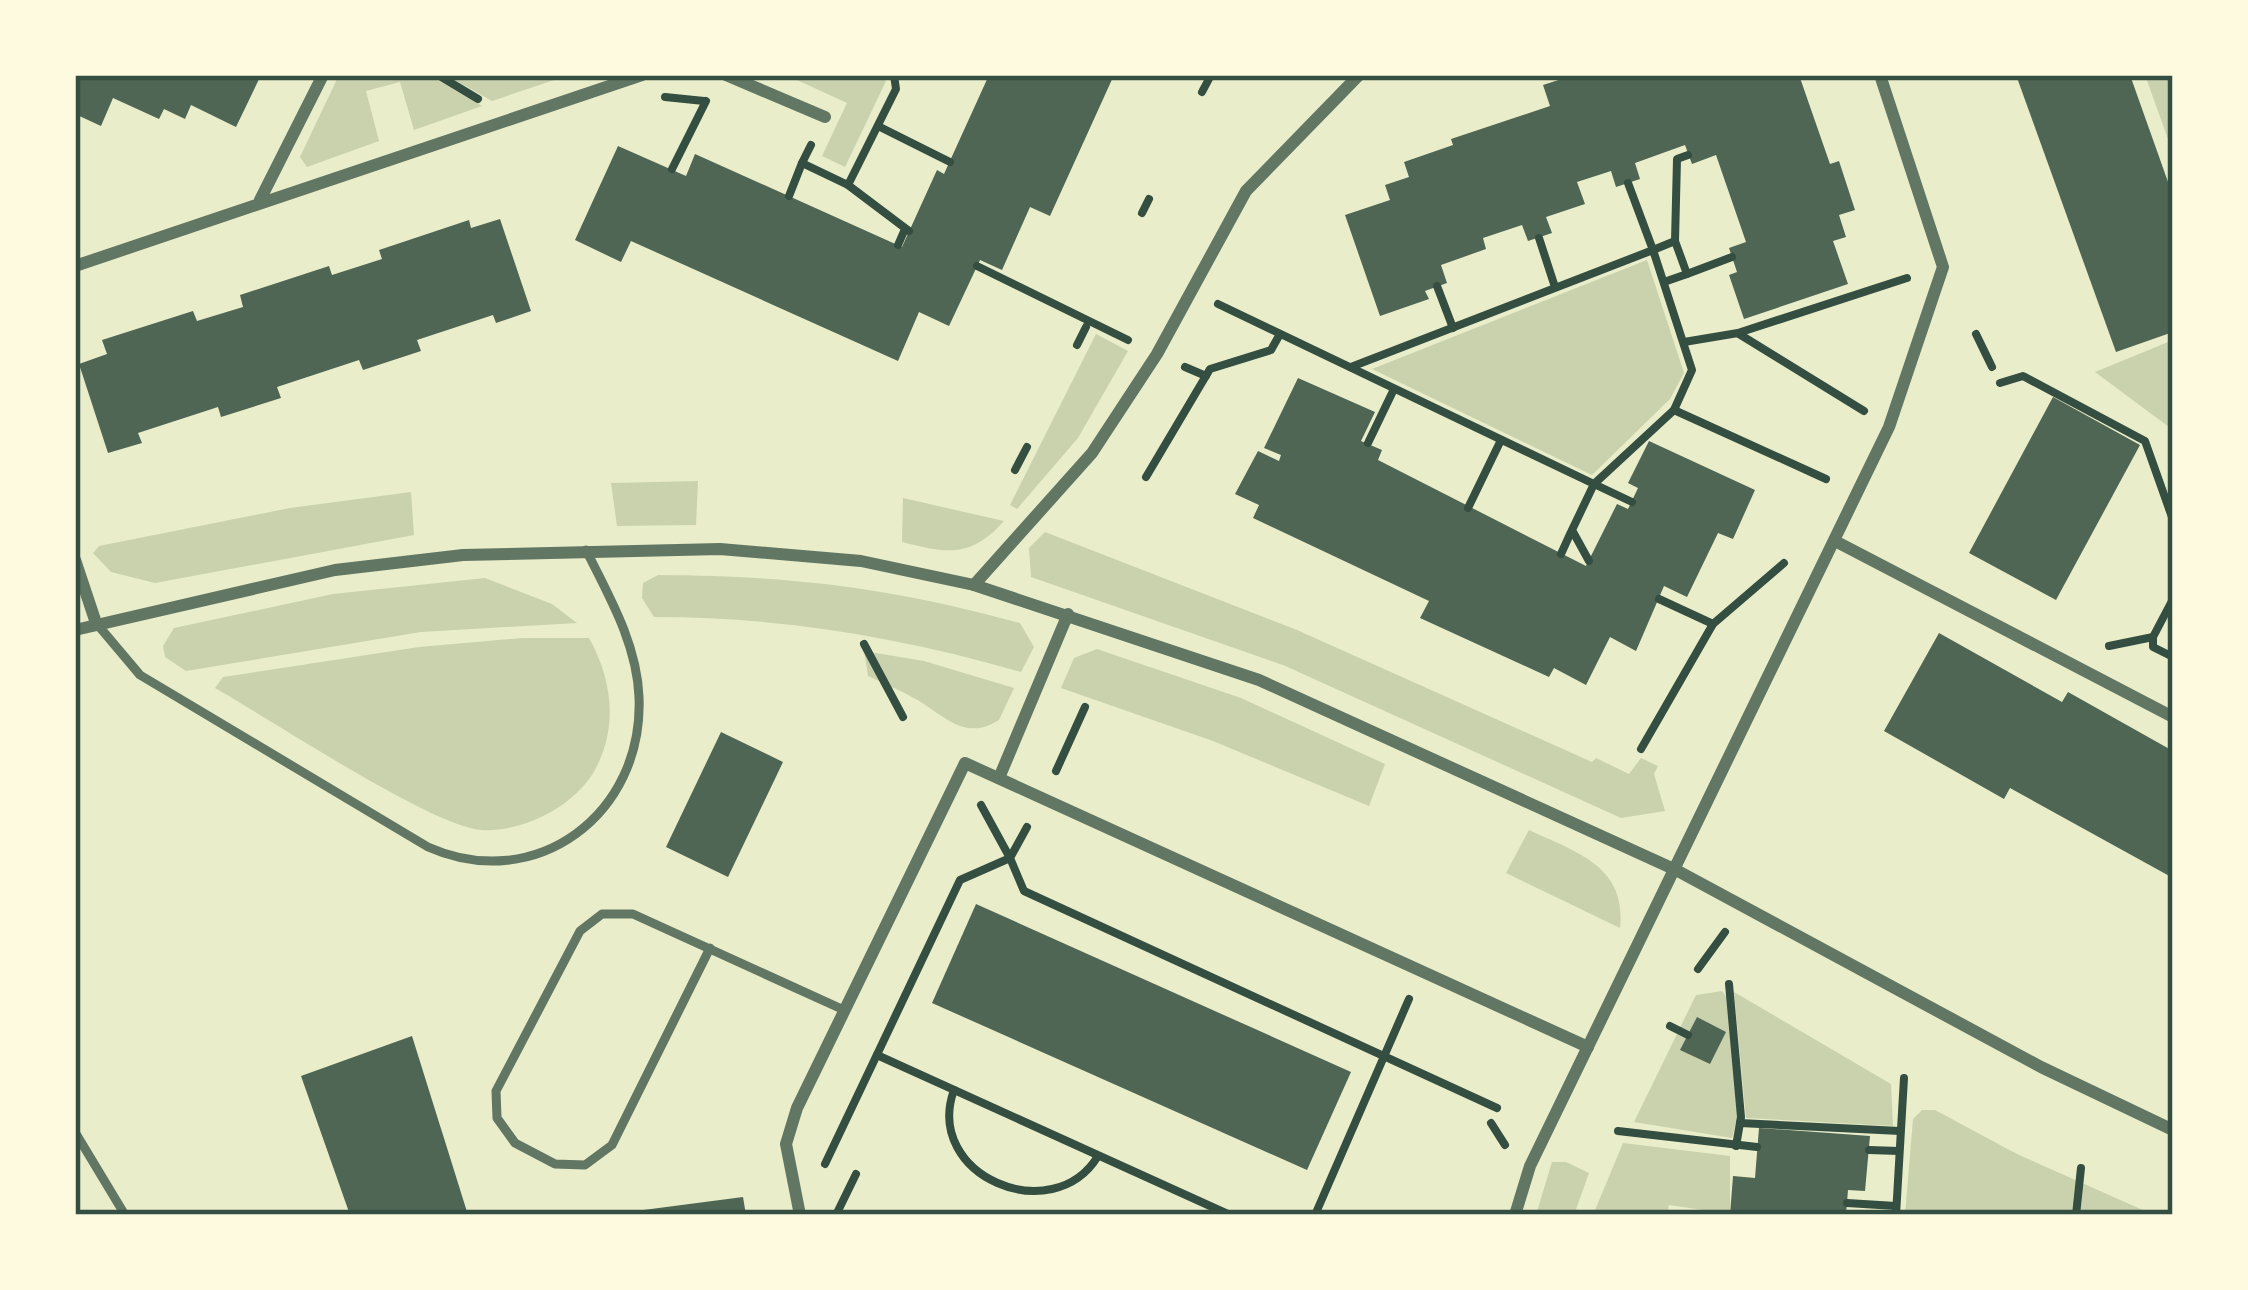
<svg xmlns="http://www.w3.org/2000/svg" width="2248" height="1290" viewBox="0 0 2248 1290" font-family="'Source Sans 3',sans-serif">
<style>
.green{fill:#cad2ad}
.building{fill:#4f6655}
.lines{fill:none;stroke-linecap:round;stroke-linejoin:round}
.path{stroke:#344e41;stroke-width:8}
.service{stroke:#617663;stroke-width:9}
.minor{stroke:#617663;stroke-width:12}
.neatline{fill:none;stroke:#344e41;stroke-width:4.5}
</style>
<rect width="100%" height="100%" fill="#e9edc9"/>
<!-- green -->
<g class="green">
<path d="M339,75H429L482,106L414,130L400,82L366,91L379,141L307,167L300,157Z"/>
<path d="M446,75H569L492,101Z"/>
<path d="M786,75H874L886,81L845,167L822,156L847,103Z"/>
<path d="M2145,75H2173V153Z"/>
<path d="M1647,260L1684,373L1670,399L1592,475L1372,369Z"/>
<path d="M1096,334L1128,351L1078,438L1017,509L1010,505Z"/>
<path d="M2173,340V430L2095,372Z"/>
<path d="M698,481L696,525L617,526L611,483Z"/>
<path d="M411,492L414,535L155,583L111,572L93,553L99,546L290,508Z"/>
<path d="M903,498L1004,521C970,559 947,553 902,542Z"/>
<path d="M1045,532L1297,630L1592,762L1596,758L1629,774L1641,758L1658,766L1654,774L1665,811L1621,818L1283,665L1031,577L1029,548Z"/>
<path d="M658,575C794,576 888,587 1020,623L1034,647L1021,672C901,637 780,617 654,617L642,598L643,583Z"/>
<path d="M485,578L552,604L577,623L421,632L186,671L165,657L163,646L174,628L333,594Z"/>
<path d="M522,638H589C612,679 618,726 596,768C577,805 523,833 481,830C431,826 268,718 215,688L223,677L419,647Z"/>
<path d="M1097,649L1241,698L1385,764L1369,806L1213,741L1061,688L1074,658Z"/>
<path d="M864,651L924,661L1014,688L999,720C963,743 943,713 912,697C898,689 882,683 868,676Z"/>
<path d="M1529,830C1576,852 1627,866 1620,928L1506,873Z"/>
<path d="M1722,991L1728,999L1738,1115L1732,1138L1634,1122L1696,995Z"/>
<path d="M1734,992L1891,1084L1893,1126L1746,1118Z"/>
<path d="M1922,1110H1935L2017,1154L2154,1215H1905L1913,1119Z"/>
<path d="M1623,1143L1730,1156V1214L1669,1205L1667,1215H1593Z"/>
<path d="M1552,1162H1566L1589,1173L1574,1215H1536Z"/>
</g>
<!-- building -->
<g class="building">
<path d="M75,75H261L236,127L191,105L185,119L164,109L159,119L113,98L101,126L75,114Z"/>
<path d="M989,75H1114L1050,216L1030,207L1002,270L980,260L949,326L919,312L898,361L631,241L621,262L575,240L618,146L686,176L695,154L902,247L937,170L944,174Z"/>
<path d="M1574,75H1799L1830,164L1839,161L1855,210L1839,215L1846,237L1833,241L1848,284L1744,319L1729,275L1737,272L1729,248L1746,242L1716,155L1692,164L1685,145L1635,163L1640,179L1616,187L1611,171L1577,182L1585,204L1546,217L1552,233L1528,241L1522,225L1483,238L1486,249L1441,265L1447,283L1425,291L1429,299L1380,316L1345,215L1390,200L1385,185L1409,177L1404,162L1453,145L1451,139L1550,106L1543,85Z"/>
<path d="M2016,75H2130L2173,196V332L2116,352Z"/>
<path d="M500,219L531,311L496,323L493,315L417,340L421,351L363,370L359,360L277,387L281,398L221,417L218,407L138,433L142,443L108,453L79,364L107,354L102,340L193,311L197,321L243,307L240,295L329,266L332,275L382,259L379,250L469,220L471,228Z"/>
<path d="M1298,378L1375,412L1361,441L1382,450L1378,460L1586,566L1617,504L1628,509L1638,488L1628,483L1649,441L1755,490L1733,539L1718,533L1687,597L1664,586L1636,651L1610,637L1586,685L1554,668L1549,677L1420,618L1429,601L1253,518L1259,505L1235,494L1258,451L1279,461L1281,455L1264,448Z"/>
<path d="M2053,397L2140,445L2056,600L1969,553Z"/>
<path d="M1939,633L2062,702L2068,692L2173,751V878L2010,788L2004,799L1884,731Z"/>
<path d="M721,732L783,762L728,877L666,847Z"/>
<path d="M976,904L1351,1072L1307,1170L932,1003Z"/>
<path d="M1697,1017L1726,1032L1710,1064L1680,1050Z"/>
<path d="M412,1036L468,1215H350L301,1076Z"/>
<path d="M1759,1128L1870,1136L1865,1191L1848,1190L1846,1215H1730L1733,1176L1755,1178Z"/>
<path d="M743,1197L746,1215H628V1212Z"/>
</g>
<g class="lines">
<!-- path -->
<g class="path">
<path d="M438,75L478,99"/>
<path d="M894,75L896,89L848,185L909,231"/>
<path d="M1202,92L1211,75"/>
<path d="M665,97L704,101"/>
<path d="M878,126L950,162"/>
<path d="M811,145L802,163L848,185"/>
<path d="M672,169L706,101"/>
<path d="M1628,183L1653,250L1675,241L1677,159L1688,155"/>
<path d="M789,196L802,163"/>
<path d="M1142,213L1149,199"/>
<path d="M1539,238L1555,287"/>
<path d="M898,245L905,229"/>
<path d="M977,266L1128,340"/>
<path d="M1687,274L1732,257"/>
<path d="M1664,282L1687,274L1675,241"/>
<path d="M1437,286L1453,328"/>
<path d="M1218,304L1594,484L1572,530L1589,561"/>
<path d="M1739,334L1864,411"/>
<path d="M1976,334L1992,367"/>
<path d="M1684,342L1738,333L1907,278"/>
<path d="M1077,345L1086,327"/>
<path d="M1185,367L1206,376"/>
<path d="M1351,367L1653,250L1692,370L1674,410L1594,484L1632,502"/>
<path d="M2000,383L2023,376L2145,441L2173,520"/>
<path d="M1674,410L1826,479"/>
<path d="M1368,443L1394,389"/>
<path d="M1015,470L1027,447"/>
<path d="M1146,477L1210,369L1271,350L1280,334"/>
<path d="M1468,508L1501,440"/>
<path d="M1561,554L1571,532"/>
<path d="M1659,599L1713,624"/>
<path d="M2153,637V647L2173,657"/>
<path d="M864,644L903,717"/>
<path d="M2109,646L2153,637L2173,599"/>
<path d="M1641,749L1713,624L1784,563"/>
<path d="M1056,771L1085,707"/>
<path d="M1027,827L1010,858L1024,891L1497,1108"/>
<path d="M1698,969L1725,932"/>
<path d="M1729,984L1741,1117L1736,1146"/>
<path d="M1670,1026L1688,1035"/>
<path d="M877,1055L1230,1215"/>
<path d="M954,1090C923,1176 1053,1230 1098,1156"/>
<path d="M1491,1123L1505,1145"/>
<path d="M1740,1123L1900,1131"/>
<path d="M1618,1131L1757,1147"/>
<path d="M1869,1150L1899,1151"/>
<path d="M825,1164L960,880L1010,858L981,805"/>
<path d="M1847,1203L1896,1206"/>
<path d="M836,1215L856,1174"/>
<path d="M1315,1215L1409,999"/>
<path d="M1896,1215L1904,1078"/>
<path d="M2076,1215L2081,1168"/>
</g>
<!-- service -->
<g class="service">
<path d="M97,624L140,675L428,847C536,895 644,814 639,697C637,644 609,596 586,550"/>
<path d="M710,948L612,1145L585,1165L555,1164L515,1143L497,1118L496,1091L580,931L602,914H633L844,1010"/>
<path d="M75,1132L125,1215"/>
</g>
<!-- minor -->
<g class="minor">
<path d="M726,75L825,117"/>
<path d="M260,200L323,75"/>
<path d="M75,266L642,75"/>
<path d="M1835,541L2173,717"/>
<path d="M75,560L96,623"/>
<path d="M974,585L1092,453L1157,354L1246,191L1359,75"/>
<path d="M75,630L335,570L463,555L720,549L861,561L974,585L1259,680L1676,870L2041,1067L2173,1130"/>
<path d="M999,778L1068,614"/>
<path d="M800,1215L786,1144L797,1108L965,763L1588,1047"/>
<path d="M1515,1215L1530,1166L1889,427L1943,267L1880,75"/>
</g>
</g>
<!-- border -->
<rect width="2248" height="1290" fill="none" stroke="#fefae0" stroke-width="156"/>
<rect x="78" y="78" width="2092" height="1134" class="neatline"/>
</svg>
